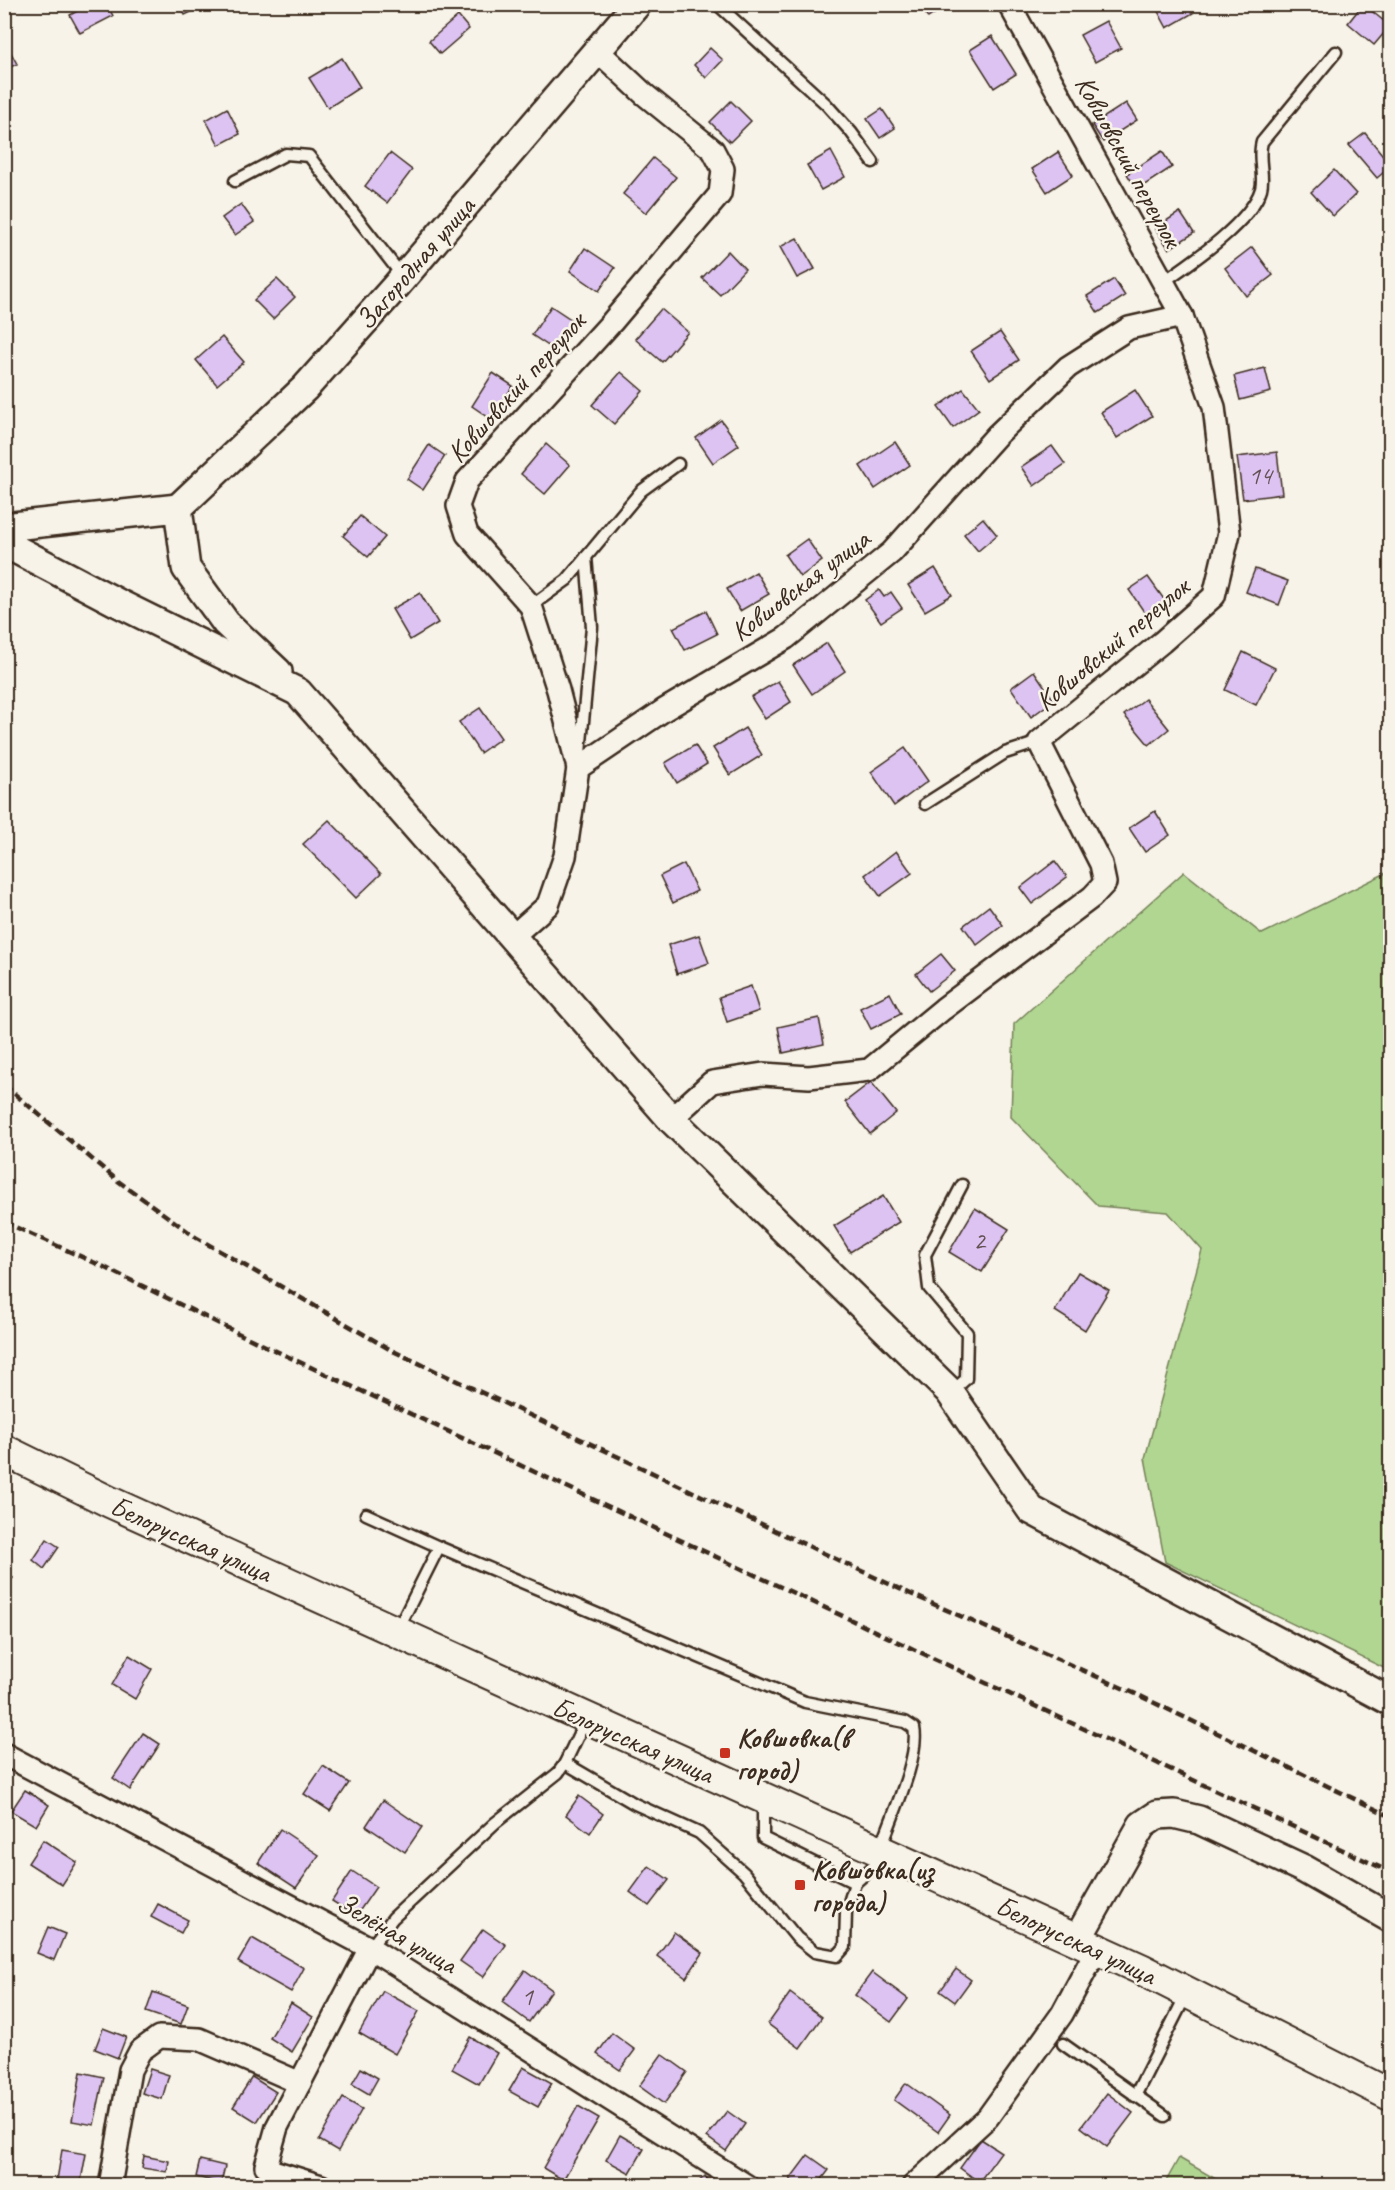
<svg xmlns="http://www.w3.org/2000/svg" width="1395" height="2190" viewBox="0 0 1395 2190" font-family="Caveat,sans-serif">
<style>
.green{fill:#b0d692;stroke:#768058;stroke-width:1.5}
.building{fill:#dcc3f2;stroke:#3b2a1e;stroke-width:1.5}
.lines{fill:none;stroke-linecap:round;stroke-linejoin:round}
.service-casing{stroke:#3b2a1e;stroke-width:15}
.minor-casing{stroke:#3b2a1e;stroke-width:26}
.tertiary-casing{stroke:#3b2a1e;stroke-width:32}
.secondary-casing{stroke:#3b2a1e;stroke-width:34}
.service{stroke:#f7f3e8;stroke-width:10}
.minor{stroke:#f7f3e8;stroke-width:21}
.tertiary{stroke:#f7f3e8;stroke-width:27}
.secondary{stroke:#f7f3e8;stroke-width:30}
.rail{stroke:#3b2a1e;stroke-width:4.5;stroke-dasharray:9 4.5;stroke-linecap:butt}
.poi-dot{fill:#c8321e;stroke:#f7f3e8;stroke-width:2}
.labels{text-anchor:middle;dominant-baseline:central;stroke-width:5;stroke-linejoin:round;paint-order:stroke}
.number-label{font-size:26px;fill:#635053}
.street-label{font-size:28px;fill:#3b2a1e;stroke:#f7f3e8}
.poi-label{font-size:28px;font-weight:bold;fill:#3b2a1e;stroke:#f7f3e8;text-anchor:start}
</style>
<rect width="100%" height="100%" fill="#f7f3e8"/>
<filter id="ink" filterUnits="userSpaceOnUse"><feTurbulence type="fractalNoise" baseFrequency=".0167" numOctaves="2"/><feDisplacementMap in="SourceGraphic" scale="12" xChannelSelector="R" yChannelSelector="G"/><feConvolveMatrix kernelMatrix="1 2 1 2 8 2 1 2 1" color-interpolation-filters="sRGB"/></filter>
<g filter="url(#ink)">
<!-- green -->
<g class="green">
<path d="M1390,871V1671L1165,1562L1145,1458L1202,1250L1168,1212L1098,1206L1011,1117L1014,1024L1184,872L1262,934Z"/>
<path d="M1179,2158L1226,2185H1164Z"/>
</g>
<!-- building -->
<g class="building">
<path d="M90,4H107L113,16L80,33L70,15Z"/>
<path d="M180,4H208L185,15Z"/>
<path d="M920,4H950L928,18Z"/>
<path d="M1154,4H1189L1193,13L1167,28Z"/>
<path d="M1363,4L1390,26L1374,45L1348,23Z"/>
<path d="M458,16L469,29L440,54L429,41Z"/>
<path d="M1106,21L1121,48L1095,62L1080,35Z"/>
<path d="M992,36L1016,74L994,88L970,50Z"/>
<path d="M4,40L17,64L4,70Z"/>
<path d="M710,48L723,60L706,78L694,65Z"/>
<path d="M342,58L360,87L328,108L309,78Z"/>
<path d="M731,101L751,121L730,142L710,122Z"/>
<path d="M1126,103L1137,120L1103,142L1092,125Z"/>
<path d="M227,108L240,134L219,145L206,120Z"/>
<path d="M882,109L895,128L880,138L867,119Z"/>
<path d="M1365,133L1390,164V167L1377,178L1349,145Z"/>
<path d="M831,151L845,177L821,190L807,165Z"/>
<path d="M1162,151L1172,167L1137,190L1127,174Z"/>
<path d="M1058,152L1073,175L1047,192L1032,169Z"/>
<path d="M390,153L412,170L387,203L365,186Z"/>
<path d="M653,158L676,177L646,213L623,194Z"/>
<path d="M1334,170L1356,194L1333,216L1311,192Z"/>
<path d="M241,204L254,222L235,235L222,218Z"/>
<path d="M1180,212L1194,233L1169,249L1155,228Z"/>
<path d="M797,238L815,269L797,278L780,247Z"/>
<path d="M1252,247L1273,275L1246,296L1225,268Z"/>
<path d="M585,248L615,268L599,291L570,271Z"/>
<path d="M728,251L745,269L720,295L702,278Z"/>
<path d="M277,279L295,297L273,319L254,300Z"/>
<path d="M1114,279L1125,296L1098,313L1087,296Z"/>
<path d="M551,306L572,320L553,349L532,335Z"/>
<path d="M661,309L688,332L662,362L635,339Z"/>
<path d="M1000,332L1019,360L990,379L971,351Z"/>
<path d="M222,337L244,362L217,385L196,360Z"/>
<path d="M1265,368L1271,392L1240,400L1234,376Z"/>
<path d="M621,372L643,391L614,424L592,405Z"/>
<path d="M493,373L513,386L491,419L472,406Z"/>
<path d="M963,389L979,409L953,428L938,407Z"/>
<path d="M1135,390L1152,416L1117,438L1101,412Z"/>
<path d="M721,420L739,445L713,463L696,438Z"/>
<path d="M895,442L910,465L875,489L860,466Z"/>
<path d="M546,444L570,465L545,494L521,474Z"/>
<path d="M429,445L445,456L423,490L407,479Z"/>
<path d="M1052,446L1065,464L1034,486L1021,467Z"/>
<path d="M1277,452L1282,494L1243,499L1237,457Z"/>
<path d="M360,516L385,537L368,557L343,536Z"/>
<path d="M983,518L997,535L978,551L964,534Z"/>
<path d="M807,539L822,561L800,577L785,555Z"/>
<path d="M935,568L952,595L925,611L908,585Z"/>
<path d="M1255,569L1288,581L1279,605L1246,592Z"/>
<path d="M756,572L769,594L740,611L727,589Z"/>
<path d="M1148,577L1166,602L1147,616L1129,590Z"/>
<path d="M879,590L884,597L891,592L902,608L881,622L865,600Z"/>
<path d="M420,593L438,623L410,640L392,609Z"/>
<path d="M706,611L717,634L685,650L673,628Z"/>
<path d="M827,643L845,671L812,694L793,665Z"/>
<path d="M1243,652L1275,668L1256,705L1225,690Z"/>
<path d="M1034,671L1054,700L1031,717L1011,688Z"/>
<path d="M778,681L791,702L765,719L751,697Z"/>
<path d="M1145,699L1169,729L1149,745L1124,715Z"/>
<path d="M480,708L501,738L480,753L459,722Z"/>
<path d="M745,728L762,755L730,775L713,748Z"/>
<path d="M695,745L707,764L677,783L665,763Z"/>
<path d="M905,748L928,781L894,806L871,772Z"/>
<path d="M1155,811L1170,835L1145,852L1129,828Z"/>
<path d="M329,820L381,874L356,898L303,844Z"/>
<path d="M896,851L912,873L880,896L865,875Z"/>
<path d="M1055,861L1067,877L1032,904L1020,888Z"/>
<path d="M684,864L697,891L673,903L660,876Z"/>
<path d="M989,906L1003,925L977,945L963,926Z"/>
<path d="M699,935L709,963L677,974L668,945Z"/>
<path d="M941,954L955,971L929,991L916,974Z"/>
<path d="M751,986L759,1011L727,1022L719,997Z"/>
<path d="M890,993L901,1014L871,1029L860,1008Z"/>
<path d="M819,1018L824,1044L783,1053L778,1027Z"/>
<path d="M871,1082L896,1113L870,1134L845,1102Z"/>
<path d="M883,1196L899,1222L850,1252L834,1226Z"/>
<path d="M975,1208L1009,1229L982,1272L949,1252Z"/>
<path d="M1078,1272L1109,1290L1085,1330L1055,1311Z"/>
<path d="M47,1539L59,1547L44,1569L33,1560Z"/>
<path d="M4,1572L13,1578L4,1590Z"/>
<path d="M129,1655L152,1669L135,1699L112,1685Z"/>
<path d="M143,1733L160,1744L130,1790L113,1778Z"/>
<path d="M323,1766L349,1783L330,1811L304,1794Z"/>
<path d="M25,1790L49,1805L36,1826L11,1811Z"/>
<path d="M579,1796L603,1814L590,1833L566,1815Z"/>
<path d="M383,1800L422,1827L405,1852L366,1826Z"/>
<path d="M280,1829L319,1855L296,1888L258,1863Z"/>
<path d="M43,1840L77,1862L62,1885L28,1863Z"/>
<path d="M649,1866L669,1880L649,1906L630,1892Z"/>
<path d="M352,1871L376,1887L356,1916L332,1901Z"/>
<path d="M158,1904L188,1920L181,1933L151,1917Z"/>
<path d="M48,1927L65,1934L54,1960L37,1953Z"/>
<path d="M483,1929L506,1945L483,1977L460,1961Z"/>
<path d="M674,1932L703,1953L686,1978L657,1956Z"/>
<path d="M252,1938L304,1968L291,1992L238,1962Z"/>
<path d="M956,1969L971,1980L955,2002L940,1991Z"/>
<path d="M525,1970L552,1990L529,2022L502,2002Z"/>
<path d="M872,1972L908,1999L891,2022L855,1995Z"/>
<path d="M383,1991L419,2011L395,2054L359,2033Z"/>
<path d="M153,1992L188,2005L181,2024L146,2012Z"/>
<path d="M790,1993L822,2017L800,2048L768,2024Z"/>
<path d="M291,2003L313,2017L292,2052L270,2038Z"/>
<path d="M103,2028L126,2037L118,2058L95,2049Z"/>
<path d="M612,2033L635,2050L620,2070L597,2054Z"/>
<path d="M470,2037L497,2053L479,2084L452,2069Z"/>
<path d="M662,2054L687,2072L664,2104L639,2086Z"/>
<path d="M523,2067L552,2083L538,2107L509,2091Z"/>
<path d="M361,2068L378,2078L369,2094L352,2084Z"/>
<path d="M150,2069L169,2075L162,2099L142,2093Z"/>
<path d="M81,2072L104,2077L94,2125L72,2121Z"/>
<path d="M252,2077L276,2092L257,2122L233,2107Z"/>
<path d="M906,2083L950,2115L938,2132L894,2100Z"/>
<path d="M1107,2093L1133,2113L1107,2147L1081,2127Z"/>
<path d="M343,2098L362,2109L338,2151L319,2140Z"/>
<path d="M578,2106L599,2118L563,2180L543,2168Z"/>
<path d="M727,2111L745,2124L726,2151L707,2137Z"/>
<path d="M620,2135L644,2149L630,2173L606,2160Z"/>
<path d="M981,2139L1001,2152L979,2182L960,2168Z"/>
<path d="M62,2150L86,2154L80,2186H56Z"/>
<path d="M808,2155L829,2170L817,2186H799L790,2179Z"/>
<path d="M144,2156L169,2161L167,2172L142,2168Z"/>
<path d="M200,2160L225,2166L221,2183L196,2177Z"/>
<path d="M705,2176L713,2186H694Z"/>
<path d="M389,2177L419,2186H387Z"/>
</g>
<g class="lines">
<defs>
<g id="service">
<path d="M717,4L826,104L851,132L873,162"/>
<path d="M235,181L286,154L309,156L403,277"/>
<path d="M1163,282C1192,262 1251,222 1261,189C1265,175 1257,158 1262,142L1336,52"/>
<path d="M531,606L567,580L641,491L678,464"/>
<path d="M580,753L592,627L586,557"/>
<path d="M925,804L1005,753L1039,742"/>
<path d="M949,1391L957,1387L966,1379L967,1333L929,1288L925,1255L962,1185"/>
<path d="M366,1514L439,1547L805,1702L905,1722L914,1728C920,1757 891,1818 881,1848"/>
<path d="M398,1629L439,1547"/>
<path d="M565,1763L635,1804L699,1833L744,1873L797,1938L815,1952L837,1956L845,1947L846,1912L855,1883"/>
<path d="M763,1801V1838L855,1883L885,1856"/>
<path d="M370,1948L393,1918L495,1823L558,1773L565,1763L586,1719"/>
<path d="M1063,2044L1165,2116"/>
<path d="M1135,2096L1187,1993"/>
</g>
<g id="minor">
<path d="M578,768L558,690L531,606L467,534L458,506L467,481L612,322L720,194L723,169L713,150L644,94L598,51"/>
<path d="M513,936L548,905L565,856L578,768L664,710L786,638L892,552L997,435L1068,367L1129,328L1182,316"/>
<path d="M671,1119L712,1082L763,1074L809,1077L869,1070L943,1009L1092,897L1105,883L1101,864L1039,742L1162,642L1214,596L1229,533L1214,407L1182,316L1009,4"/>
<path d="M4,1754L370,1948L747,2186"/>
<path d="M110,2186L130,2070L140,2051L159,2037L199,2039L300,2083"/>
<path d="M321,2186L273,2171L266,2166L277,2127L370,1948"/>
<path d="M913,2186L988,2117L1062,2014L1097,1949"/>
</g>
<g id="tertiary">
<path d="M178,508L305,388L396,286L637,4"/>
<path d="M178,508L186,568L226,623L278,672"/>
<path d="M4,527L178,508"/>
<path d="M4,543L118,603L298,692L671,1119L949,1391L1031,1510L1390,1701"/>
<path d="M1077,1940L1142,1825L1157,1815L1174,1814L1199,1820L1304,1869L1390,1918"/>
</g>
<path id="secondary" d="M4,1450L110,1502L1141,1969L1390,2095"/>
</defs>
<!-- service casing -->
<use href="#service" class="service-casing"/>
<!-- minor casing -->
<use href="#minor" class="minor-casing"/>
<!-- tertiary casing -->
<use href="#tertiary" class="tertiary-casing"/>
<!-- secondary casing -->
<use href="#secondary" class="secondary-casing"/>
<!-- service -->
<use href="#service" class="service"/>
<!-- minor -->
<use href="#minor" class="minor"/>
<!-- tertiary -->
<use href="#tertiary" class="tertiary"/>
<!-- secondary -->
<use href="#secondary" class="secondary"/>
<!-- rail -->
<g class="rail">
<path d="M4,1085L118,1181L197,1238L391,1350L904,1591L1136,1694L1390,1816"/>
<path d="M4,1222L102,1266L244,1336L1390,1872"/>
</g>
</g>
</g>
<!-- markers -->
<g class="poi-dot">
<rect x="719" y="1747" width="12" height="12" rx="3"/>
<rect x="794" y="1879" width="12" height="12" rx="3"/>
</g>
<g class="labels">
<!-- number labels -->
<g class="number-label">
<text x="1260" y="475">14</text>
<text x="979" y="1240">2</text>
<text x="527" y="1996">1</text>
</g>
<!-- street labels -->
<g class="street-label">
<text transform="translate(1129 161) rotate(61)">Ковшовский переулок</text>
<text transform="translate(415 263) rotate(-49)">Загородная улица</text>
<text transform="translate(516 387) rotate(-48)">Ковшовский переулок</text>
<text transform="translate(800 585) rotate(-37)">Ковшовская улица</text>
<text transform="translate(1112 644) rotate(-40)">Ковшовский переулок</text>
<text transform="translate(191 1539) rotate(24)">Белорусская улица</text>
<text transform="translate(633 1740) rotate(24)">Белорусская улица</text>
<text transform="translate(397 1933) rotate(30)">Зелёная улица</text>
<text transform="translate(1076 1940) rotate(25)">Белорусская улица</text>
</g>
<!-- poi labels -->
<g class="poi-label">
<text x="737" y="1737">Ковшовка(в<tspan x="737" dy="32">город)</tspan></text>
<text x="812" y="1869">Ковшовка(из<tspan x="812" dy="32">города)</tspan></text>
</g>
</g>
<!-- margin -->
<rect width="1395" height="2190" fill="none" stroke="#f7f3e8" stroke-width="24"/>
<rect x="12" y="12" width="1371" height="2166" fill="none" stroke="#3b2a1e" stroke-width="2" filter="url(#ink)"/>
</svg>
